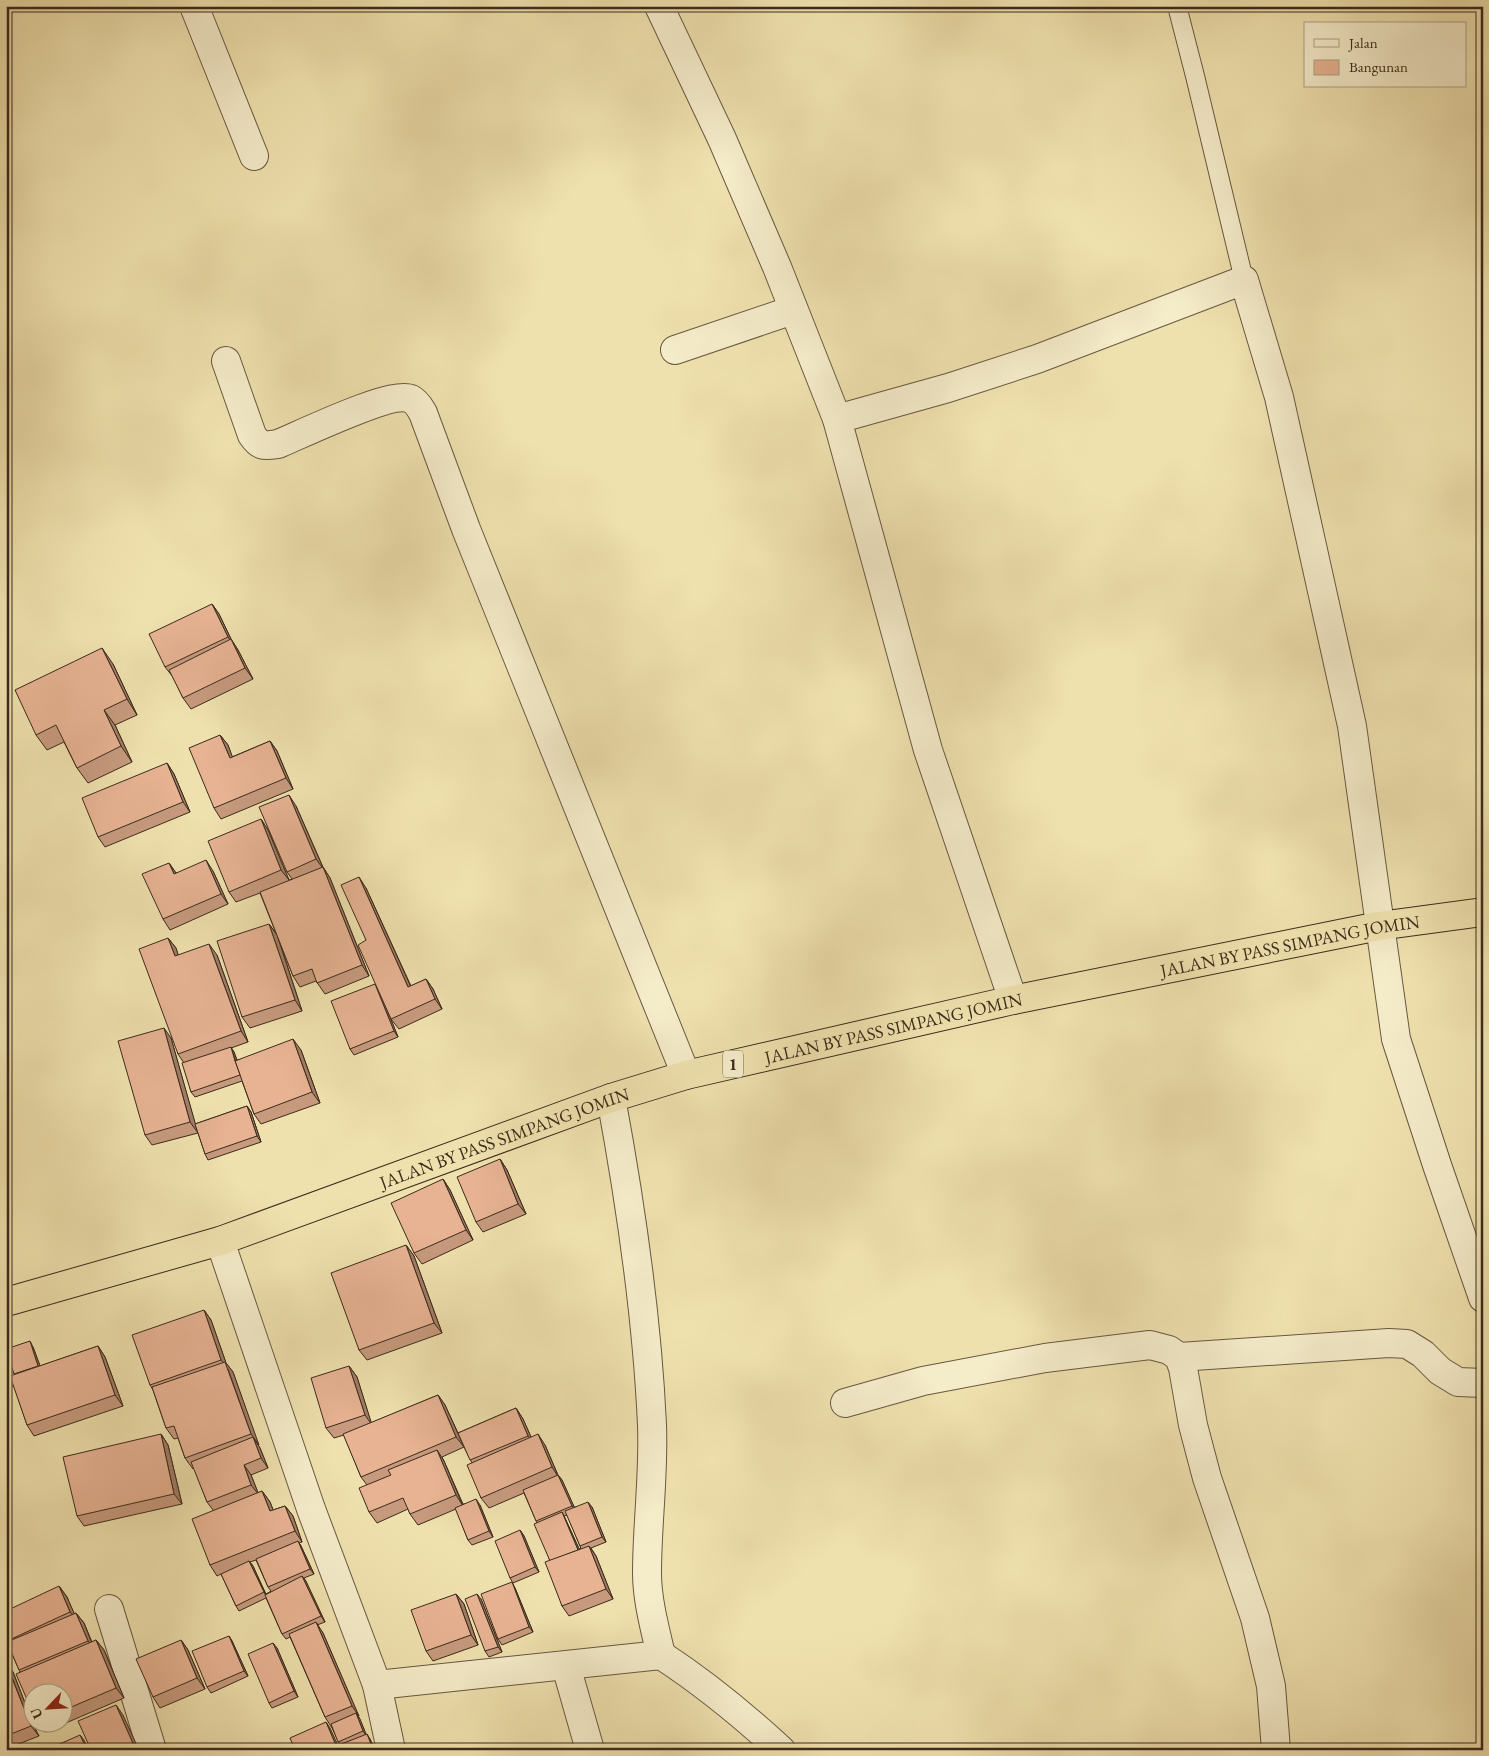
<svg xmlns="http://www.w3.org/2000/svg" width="1489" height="1756" viewBox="0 0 1489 1756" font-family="'EB Garamond',serif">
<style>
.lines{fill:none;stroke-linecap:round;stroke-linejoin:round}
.service-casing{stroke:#685840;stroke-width:20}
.minor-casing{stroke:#685840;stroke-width:30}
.trunk-casing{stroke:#3b2b1b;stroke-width:30}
.service{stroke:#f5ecca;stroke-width:18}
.minor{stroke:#f5ecca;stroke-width:28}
.trunk{stroke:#efe1ae;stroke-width:28}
.wall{fill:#c79a7e;stroke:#3b2b1b;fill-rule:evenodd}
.shaded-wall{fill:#a27d67;stroke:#3b2b1b}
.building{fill:#e7b393;stroke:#3b2b1b}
.labels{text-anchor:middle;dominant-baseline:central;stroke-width:4;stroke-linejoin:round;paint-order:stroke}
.shield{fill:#f5ecca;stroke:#736550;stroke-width:1}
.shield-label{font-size:16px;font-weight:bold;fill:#3b2b1b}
.street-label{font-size:18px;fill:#3b2b1b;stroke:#f5ecca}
</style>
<rect width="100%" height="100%" fill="#efe1ae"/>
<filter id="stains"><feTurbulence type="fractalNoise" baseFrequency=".004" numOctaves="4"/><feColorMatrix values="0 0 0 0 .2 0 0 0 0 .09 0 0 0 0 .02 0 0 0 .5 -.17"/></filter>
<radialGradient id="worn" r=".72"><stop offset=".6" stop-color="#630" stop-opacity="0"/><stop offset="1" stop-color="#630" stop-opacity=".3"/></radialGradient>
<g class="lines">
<defs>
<path id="service" d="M1177,6L1195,76L1244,280"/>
<g id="minor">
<path d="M194,6L254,156"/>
<path d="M659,6L722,139L777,267L837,419L928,750L1013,1000"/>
<path d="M675,350L793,310"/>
<path d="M226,361L252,435C260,447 264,446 278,444C300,435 392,390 411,399C417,402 420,408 423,413L466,529L686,1075"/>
<path d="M837,419L948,388L1037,359L1244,280L1279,397L1352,726L1396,1039L1437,1165L1483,1298"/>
<path d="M611,1098C631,1206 647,1315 652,1425C654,1475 647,1524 647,1573C647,1600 655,1629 661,1655"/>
<path d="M220,1241L311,1509L377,1685L391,1750"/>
<path d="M1179,1357L1389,1343L1407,1344L1423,1354L1440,1371L1458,1382L1483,1383"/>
<path d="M845,1403L923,1381L1045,1358L1150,1345L1169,1350L1179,1357L1183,1368L1193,1425L1207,1478L1255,1618L1271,1686L1276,1750"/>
<path d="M109,1609L152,1750"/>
<path d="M566,1666L590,1750"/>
<path d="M377,1685L661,1655C704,1683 743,1715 781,1750"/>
</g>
<g id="trunk">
<path id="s1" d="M6,1302L220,1241L611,1098L686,1075L1013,1000L1379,926L1483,912"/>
</g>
</defs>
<!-- service casing -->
<use href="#service" class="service-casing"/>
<!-- minor casing -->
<use href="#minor" class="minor-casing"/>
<!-- trunk casing -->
<use href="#trunk" class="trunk-casing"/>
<!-- service -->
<use href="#service" class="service"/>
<!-- minor -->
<use href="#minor" class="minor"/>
<!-- trunk -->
<use href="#trunk" class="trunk"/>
</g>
<!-- wall -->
<g class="wall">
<path d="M212,604L219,614L231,639L238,650L253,679L191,709L183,698L173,677L165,667Z"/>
<path d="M113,664L137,715L115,725L132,762L88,783L77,768L64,742L47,750L36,735Z"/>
<path d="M220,735L228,745L232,757L270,741L277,751L293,789L221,819L214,808Z"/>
<path d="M167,763L174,774L190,812L105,847L98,837Z"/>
<path d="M296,806L323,867L330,878L369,976L325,994L316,981L300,987L293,976L279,940L302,1011L250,1028L242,1017L269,924L276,933L260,893L236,902L229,892L261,819L268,830L289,880L292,879L287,872Z"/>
<path d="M169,863L176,873L213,871L228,904L170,930L163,919Z"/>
<path d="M366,888L411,986L426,979L433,989L442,1009L399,1029L391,1019L384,1003L398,1037L354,1055L350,1049L377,986L366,940Z"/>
<path d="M168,938L176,948L178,955H217L248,1042L231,1048L234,1052L237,1060L301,1050L320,1103L261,1124L254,1114L242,1081L195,1097L191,1092L184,1063L178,1054Z"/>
<path d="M171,1038L195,1124L247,1106L251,1112L261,1142L208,1160L205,1154L198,1133L152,1145L145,1135Z"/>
<path d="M500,1159L507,1170L526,1214L483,1232L476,1222Z"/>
<path d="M443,1179L450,1190L473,1240L422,1264L414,1253Z"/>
<path d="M406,1245L414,1256L442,1333L367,1360L359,1350Z"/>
<path d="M204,1310L211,1320L226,1363L233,1372L258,1445L260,1448L268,1468L251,1475L258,1493L262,1491L270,1502L273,1510L285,1506L293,1516L302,1542L299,1543L301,1546L314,1574L304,1578L325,1622L317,1625L323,1633L366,1734L370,1739L375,1750H341L340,1745L332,1728L325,1717L290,1637L286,1639L282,1634L266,1598L239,1611L236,1606L221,1574L217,1576L210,1565L213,1510L207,1502L194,1468L193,1469L185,1458L178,1438L174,1439L166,1428L153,1390L150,1385ZM256,1560L268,1587L271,1591L266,1594L253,1566L250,1562Z"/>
<path d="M98,1346L105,1357L123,1406L34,1436L27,1425L14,1386L6,1389V1363L11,1376L15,1375L6,1351L33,1347L40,1366Z"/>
<path d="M349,1366L357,1377L371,1423L438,1395L445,1405L458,1433L516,1408L523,1419L531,1437L545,1445L558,1475L562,1480L574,1507H592L606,1542L591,1548L596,1556L613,1599L569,1616L562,1606L550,1561L537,1523L524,1493L489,1508L481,1498L472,1463L464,1447L442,1457L444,1461L463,1504L480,1505L493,1537L472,1545L468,1540L456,1509L418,1525L410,1514L408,1509L377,1523L369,1512L367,1485L361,1477L344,1435L334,1438L326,1428ZM567,1515L580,1546L581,1549H579L564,1516Z"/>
<path d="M161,1434L168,1445L182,1504L84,1526L77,1516Z"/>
<path d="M520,1530L524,1536L539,1572L513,1583L510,1578Z"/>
<path d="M59,1586L67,1597L74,1614L76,1613L84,1623L92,1642L96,1640L104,1650L124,1698L45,1732L39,1724H62V1694L20,1672L6,1640Z"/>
<path d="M515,1588L533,1632L502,1645L498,1639Z"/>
<path d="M456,1594L464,1604L478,1645L433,1661L426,1651Z"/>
<path d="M481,1599L502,1652L489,1657L485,1651Z"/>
<path d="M229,1636L232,1641L248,1676L211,1693L207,1687Z"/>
<path d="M181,1640L188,1650L205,1689L160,1708L153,1697Z"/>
<path d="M277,1648L298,1697L272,1708L269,1703Z"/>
<path d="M6,1662L13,1672L32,1721V1724L39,1736L6,1749Z"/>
</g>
<!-- shaded-wall -->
<g class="shaded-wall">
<path d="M212,604L219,614L231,639L238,650L253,679L245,668L235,647L228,637Z"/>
<path d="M102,648L113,664L137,715L127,699Z"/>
<path d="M104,710L115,725L132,762L121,746Z"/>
<path d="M220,735L228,745L237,769L230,758Z"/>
<path d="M270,741L277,751L293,789L286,778Z"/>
<path d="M167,763L174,774L190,812L183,802Z"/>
<path d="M289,795L296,806L324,870L316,859Z"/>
<path d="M261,819L268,830L289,880L281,870Z"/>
<path d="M206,860L213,871L228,904L221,894Z"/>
<path d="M169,863L176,873L174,874Z"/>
<path d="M323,867L330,878L369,976L362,965Z"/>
<path d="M359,877L366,888L416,998L408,987Z"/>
<path d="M269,924L277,935L302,1011L295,1000Z"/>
<path d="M168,938L176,948L182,967L175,956Z"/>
<path d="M209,944L217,955L248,1042L241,1031Z"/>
<path d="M426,979L433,989L442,1009L435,999Z"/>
<path d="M375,984L379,989L398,1037L394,1031Z"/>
<path d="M164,1028L171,1038L198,1133L190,1122Z"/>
<path d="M293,1039L301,1050L320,1103L312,1092Z"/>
<path d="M231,1047L234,1052L244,1081L240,1075Z"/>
<path d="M247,1106L251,1112L261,1142L257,1136Z"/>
<path d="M500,1159L507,1170L526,1214L518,1204Z"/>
<path d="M443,1179L450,1190L473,1240L466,1230Z"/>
<path d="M406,1245L414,1256L442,1333L434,1323Z"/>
<path d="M204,1310L211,1320L226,1363L233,1372L259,1445L251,1434L228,1369L221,1360Z"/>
<path d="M30,1341L33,1347L42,1371L38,1366Z"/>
<path d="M98,1346L105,1357L123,1406L115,1395Z"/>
<path d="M6,1363L14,1386L10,1381L6,1369Z"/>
<path d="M349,1366L357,1377L372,1425L365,1415Z"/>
<path d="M438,1395L445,1405L464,1447L456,1437Z"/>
<path d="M516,1408L523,1419L535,1446L528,1436Z"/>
<path d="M161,1434L168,1445L182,1504L174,1494Z"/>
<path d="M538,1434L545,1445L559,1478L552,1467Z"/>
<path d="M253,1437L260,1448L268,1468L261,1458Z"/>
<path d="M437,1450L444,1461L463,1506L456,1495Z"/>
<path d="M244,1465L251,1475L259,1495L251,1485Z"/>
<path d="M558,1475L562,1480L576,1511L572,1506Z"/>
<path d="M262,1491L270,1502L278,1522L270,1511Z"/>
<path d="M476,1499L480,1505L493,1537L489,1531Z"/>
<path d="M588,1502L592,1507L606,1542L602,1537Z"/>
<path d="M285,1506L293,1516L302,1542L295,1531Z"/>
<path d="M562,1512L565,1518L582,1555L578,1550Z"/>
<path d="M520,1530L524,1536L539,1572L535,1567Z"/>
<path d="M298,1541L301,1546L314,1574L310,1569Z"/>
<path d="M589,1546L596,1556L613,1599L606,1589Z"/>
<path d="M249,1561L253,1566L267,1598L264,1592Z"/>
<path d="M302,1576L306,1581L325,1622L321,1616Z"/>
<path d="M512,1582L515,1588L533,1632L529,1627Z"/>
<path d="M59,1586L67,1597L78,1622L70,1612Z"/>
<path d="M456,1594L464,1604L478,1645L471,1635Z"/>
<path d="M477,1594L481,1599L502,1652L498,1647Z"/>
<path d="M76,1613L84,1623L95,1651L88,1641Z"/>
<path d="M316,1622L323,1633L359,1716L352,1706Z"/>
<path d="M229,1636L232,1641L248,1676L244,1671Z"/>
<path d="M96,1640L104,1650L124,1698L116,1688Z"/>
<path d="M181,1640L188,1650L205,1689L197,1678Z"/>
<path d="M273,1643L277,1648L298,1697L294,1691Z"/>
<path d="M6,1662L13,1672L32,1721V1724H33L39,1736L31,1726Z"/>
<path d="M116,1705L123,1715L139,1750H136L135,1748Z"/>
<path d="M356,1713L360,1719L367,1737L363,1731Z"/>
<path d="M326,1722L330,1728L340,1750H338Z"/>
<path d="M367,1734L370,1739L375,1750L373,1749Z"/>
<path d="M80,1735L84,1740L88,1750H87Z"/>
</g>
<!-- building -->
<g class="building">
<path d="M212,604L228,637L165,667L149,634Z"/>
<path d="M231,639L245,668L183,698L169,670Z"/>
<path d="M102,648L127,699L104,710L121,746L77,768L56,725L36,735L15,690Z"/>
<path d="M220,735L230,758L270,741L286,778L214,808L189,748Z"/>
<path d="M167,763L183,802L98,837L82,798Z"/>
<path d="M289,795L316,859L287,872L259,807Z"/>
<path d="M261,819L281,870L229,892L208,841Z"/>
<path d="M206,860L221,894L163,919L142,874L169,863L174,874Z"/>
<path d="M323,867L362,965L317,983L312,969L293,976L260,892Z"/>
<path d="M359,877L408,987L426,979L435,999L391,1019L358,945L366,940L341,885Z"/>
<path d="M269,924L295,1000L242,1017L217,941Z"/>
<path d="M168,938L175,956L209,944L241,1031L178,1054L139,949Z"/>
<path d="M375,984L394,1031L350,1049L331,1001Z"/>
<path d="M164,1028L190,1122L145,1135L118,1041Z"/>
<path d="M293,1039L312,1092L254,1114L235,1061Z"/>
<path d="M231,1047L235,1061L240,1075L191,1092L182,1063Z"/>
<path d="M247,1106L257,1136L205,1154L195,1124Z"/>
<path d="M500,1159L518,1204L476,1222L457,1177Z"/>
<path d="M443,1179L466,1230L414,1253L391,1203Z"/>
<path d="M406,1245L434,1323L359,1350L331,1273Z"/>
<path d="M204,1310L221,1360L150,1385L132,1335Z"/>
<path d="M30,1341L38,1366L14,1374L6,1349Z"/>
<path d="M98,1346L115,1395L27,1425L10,1376Z"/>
<path d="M225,1362L251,1434L185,1458L174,1426L166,1428L152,1387Z"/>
<path d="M349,1366L365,1415L326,1428L311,1378Z"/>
<path d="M6,1369L10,1381L6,1382Z"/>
<path d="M438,1395L456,1437L361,1477L343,1434Z"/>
<path d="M516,1408L528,1436L470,1460L458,1433Z"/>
<path d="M161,1434L174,1494L77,1516L63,1457Z"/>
<path d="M538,1434L552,1467L481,1498L467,1465Z"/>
<path d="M253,1437L261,1458L244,1465L251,1485L207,1502L191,1462Z"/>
<path d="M437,1450L456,1495L410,1514L403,1498L369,1512L359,1488L391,1475L388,1470Z"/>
<path d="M558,1475L572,1506L536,1521L523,1490Z"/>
<path d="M262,1491L270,1511L285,1506L295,1531L210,1565L192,1519Z"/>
<path d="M476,1499L489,1531L468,1540L455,1508Z"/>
<path d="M588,1502L602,1537L580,1546L565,1511Z"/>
<path d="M562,1512L578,1550L550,1561L534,1524Z"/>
<path d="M520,1530L535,1567L510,1578L495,1541Z"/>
<path d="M298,1541L310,1569L268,1587L256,1559Z"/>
<path d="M589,1546L606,1589L562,1606L545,1562Z"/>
<path d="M249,1561L264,1592L236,1606L221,1574Z"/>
<path d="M302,1576L321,1616L282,1634L265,1595Z"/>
<path d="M512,1582L529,1627L498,1639L481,1594Z"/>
<path d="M59,1586L70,1612L7,1641L6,1611Z"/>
<path d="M456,1594L471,1635L426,1651L411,1610Z"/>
<path d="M477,1594L498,1647L485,1651L465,1599Z"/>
<path d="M76,1613L88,1641L19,1670L7,1642Z"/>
<path d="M316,1622L352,1706L325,1717L289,1634Z"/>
<path d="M229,1636L244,1671L207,1687L192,1651Z"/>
<path d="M96,1640L116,1688L62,1711V1694H32V1711L16,1674Z"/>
<path d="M181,1640L197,1678L153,1697L136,1659Z"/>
<path d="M273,1643L294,1691L269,1703L248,1654Z"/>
<path d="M6,1663L31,1726L6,1736Z"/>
<path d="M116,1705L135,1748L131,1750H91L78,1721Z"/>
<path d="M356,1713L363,1731L338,1742L331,1724Z"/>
<path d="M326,1722L338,1750H295L290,1738Z"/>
<path d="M367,1734L373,1749L370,1750H341L339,1745Z"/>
<path d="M80,1735L87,1750H46Z"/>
</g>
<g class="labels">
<!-- shield labels -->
<rect class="shield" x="723" y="1050.5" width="20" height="27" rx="4"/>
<g class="shield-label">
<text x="733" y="1064">1</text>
</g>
<!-- street labels -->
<g class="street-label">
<text stroke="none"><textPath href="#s1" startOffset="1335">JALAN BY PASS SIMPANG JOMIN</textPath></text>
<text stroke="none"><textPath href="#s1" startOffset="930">JALAN BY PASS SIMPANG JOMIN</textPath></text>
<text stroke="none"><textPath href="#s1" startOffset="525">JALAN BY PASS SIMPANG JOMIN</textPath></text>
</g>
</g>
<!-- margin -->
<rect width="1489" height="1756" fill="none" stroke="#efe1ae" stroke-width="25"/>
<rect x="8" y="8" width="1474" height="1741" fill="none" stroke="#3b2b1b" stroke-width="2.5"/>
<rect x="12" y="12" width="1464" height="1731" fill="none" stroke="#3b2b1b"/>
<!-- legend -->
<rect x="1304" y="22" width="162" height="65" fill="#f5ecca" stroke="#ab9f84"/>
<rect x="1314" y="39" width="25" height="8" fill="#f5ecca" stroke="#ab9f84"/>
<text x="1349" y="48" font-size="15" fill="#3b2b1b">Jalan</text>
<rect x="1314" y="60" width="25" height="15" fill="#e7b393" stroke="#ab9f84"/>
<text x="1349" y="72" font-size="15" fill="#3b2b1b">Bangunan</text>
<!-- north arrow -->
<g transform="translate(48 1708) rotate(245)"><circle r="24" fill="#f5ecca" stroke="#ab9f84"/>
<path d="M0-4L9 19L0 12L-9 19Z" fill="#8f2418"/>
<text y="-8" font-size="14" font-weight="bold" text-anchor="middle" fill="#3b2b1b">U</text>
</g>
<rect width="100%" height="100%" filter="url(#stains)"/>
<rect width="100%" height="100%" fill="url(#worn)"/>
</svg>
